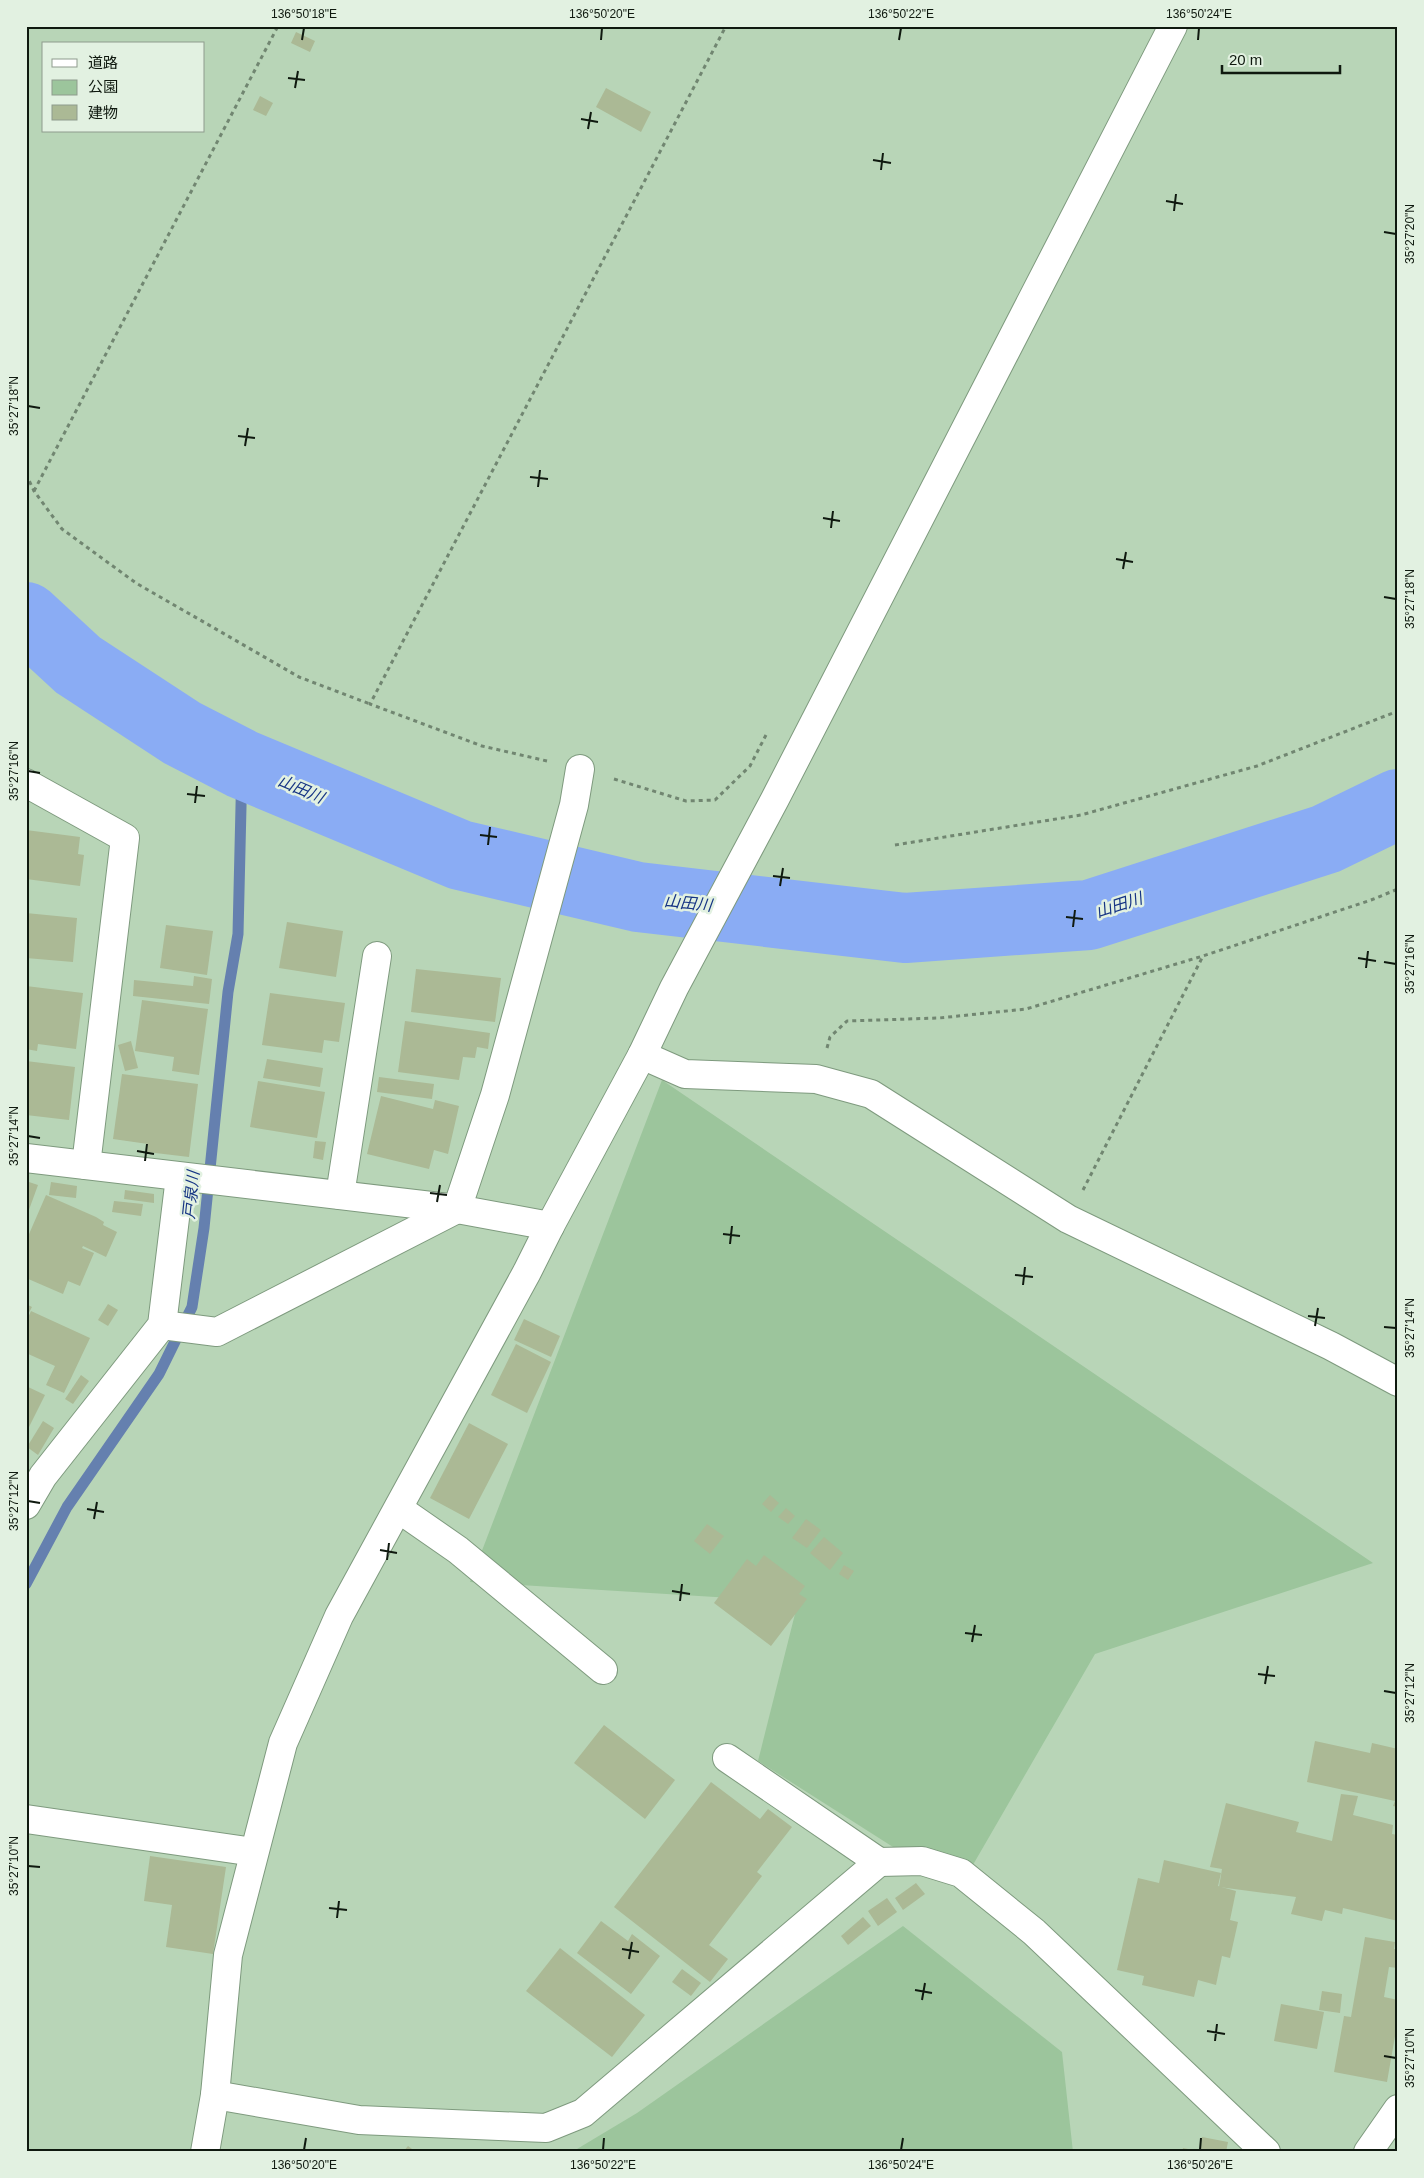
<svg xmlns="http://www.w3.org/2000/svg" width="1424" height="2178" viewBox="0 0 1424 2178" font-family="Helvetica,'Noto Sans JP',sans-serif">
<style>
.green{fill:#9cc59c}
.lines{fill:none;stroke-linecap:round;stroke-linejoin:round}
.stream{stroke:#6580af;stroke-width:11}
.river{stroke:#8aacf4;stroke-width:70}
.building{fill:#abb995}
.minor-casing{stroke:#7e9a7e;stroke-width:30}
.path{stroke:#718671;stroke-width:3;stroke-dasharray:4 4;stroke-linecap:butt}
.minor{stroke:#fff;stroke-width:28}
.ticks{fill:none;stroke:#0f190f;stroke-width:2}
.labels{text-anchor:middle;dominant-baseline:central;stroke-width:5;stroke-linejoin:round;paint-order:stroke}
.water-label{font-size:16px;font-style:italic;fill:#153484;stroke:#e2f1e1}
.neatline{fill:none;stroke:#0f190f;stroke-width:2}
.ticks-label{font-size:12px;text-anchor:middle;fill:#0f190f}
</style>
<rect width="100%" height="100%" fill="#b8d5b7"/>
<!-- green -->
<g class="green">
<path d="M662,1080L1373,1563L1095,1654L959,1889L758,1761L798,1602L470,1582Z"/>
<path d="M903,1926L1062,2052L1073,2152H572L637,2113Z"/>
</g>
<g class="lines">
<!-- stream -->
<path class="stream" d="M26,1584L67,1507L159,1374L192,1307L204,1228L228,992L238,934L242,764"/>
<!-- river -->
<path class="river" d="M26,617L78,665L182,733L242,764L460,855L638,897L905,928L1089,915L1326,839L1398,804"/>
</g>
<!-- building -->
<g class="building">
<path d="M296,32L315,41L310,52L291,43Z"/>
<path d="M606,88L651,112L641,132L596,107Z"/>
<path d="M260,96L273,103L266,116L253,110Z"/>
<path d="M26,830L80,837L78,854L84,855L80,886L26,879Z"/>
<path d="M26,913L77,918L73,962L26,958Z"/>
<path d="M287,922L343,931L336,977L279,968Z"/>
<path d="M166,925L213,931L207,975L160,968Z"/>
<path d="M416,969L501,978L495,1022L411,1012Z"/>
<path d="M194,976L212,979L209,1004L133,996L134,980L193,986Z"/>
<path d="M26,986L83,993L76,1049L38,1044L37,1051L26,1049Z"/>
<path d="M270,993L345,1003L339,1042L324,1040L322,1053L262,1045Z"/>
<path d="M142,1000L208,1009L199,1075L172,1071L174,1057L135,1051Z"/>
<path d="M405,1021L490,1033L488,1049L477,1047L475,1058L463,1057L459,1080L398,1072Z"/>
<path d="M131,1041L138,1068L125,1071L118,1045Z"/>
<path d="M267,1059L323,1068L320,1087L263,1078Z"/>
<path d="M26,1061L75,1067L69,1120L26,1115Z"/>
<path d="M122,1074L198,1084L189,1157L147,1152L148,1144L113,1139Z"/>
<path d="M379,1077L434,1084L432,1099L377,1092Z"/>
<path d="M258,1081L325,1092L317,1138L250,1127Z"/>
<path d="M381,1096L433,1109L435,1100L459,1106L448,1154L434,1150L429,1169L367,1154Z"/>
<path d="M315,1141L326,1142L323,1160L313,1158Z"/>
<path d="M26,1181L38,1185L26,1218Z"/>
<path d="M51,1182L77,1186L76,1198L49,1195Z"/>
<path d="M125,1190L154,1194V1203L124,1199Z"/>
<path d="M46,1195L96,1217L104,1222L103,1225L117,1232L106,1257L83,1246L82,1248L94,1253L80,1286L68,1281L63,1294L26,1278V1241Z"/>
<path d="M114,1201L143,1204L141,1216L112,1212Z"/>
<path d="M26,1304L32,1307L26,1318Z"/>
<path d="M108,1304L118,1310L108,1326L98,1320Z"/>
<path d="M31,1311L90,1338L64,1393L46,1385L55,1366L26,1353V1322Z"/>
<path d="M524,1319L560,1336L551,1357L514,1340Z"/>
<path d="M516,1344L551,1362L527,1413L491,1395Z"/>
<path d="M81,1375L89,1381L73,1404L65,1399Z"/>
<path d="M26,1386L45,1395L26,1433Z"/>
<path d="M43,1421L54,1428L38,1455L27,1447Z"/>
<path d="M469,1423L508,1444L469,1519L430,1498Z"/>
<path d="M770,1495L779,1503L771,1512L762,1504Z"/>
<path d="M786,1508L795,1516L788,1524L778,1517Z"/>
<path d="M806,1519L821,1530L807,1548L792,1538Z"/>
<path d="M707,1524L724,1536L710,1554L694,1541Z"/>
<path d="M824,1537L843,1553L830,1570L810,1553Z"/>
<path d="M764,1555L805,1586L799,1594L807,1599L771,1646L714,1603L747,1559L756,1566Z"/>
<path d="M844,1565L854,1571L848,1580L839,1574Z"/>
<path d="M604,1725L675,1780L645,1819L574,1763Z"/>
<path d="M1315,1741L1370,1753L1372,1743L1398,1749V1807L1393,1806L1395,1801L1307,1782Z"/>
<path d="M711,1782L760,1819L768,1809L792,1827L757,1872L762,1876L709,1945L728,1959L710,1982L614,1907Z"/>
<path d="M1341,1794L1358,1796L1353,1815L1393,1825L1392,1834L1398,1835V1921L1343,1908L1342,1914L1325,1910L1322,1921L1291,1914L1296,1897L1219,1887L1222,1869L1210,1867L1226,1803L1299,1822L1296,1832L1332,1841Z"/>
<path d="M150,1856L226,1867L213,1954L166,1947L172,1905L144,1901Z"/>
<path d="M1164,1860L1221,1873L1218,1886L1236,1891L1230,1920L1238,1922L1230,1958L1222,1956L1216,1985L1198,1980L1194,1997L1142,1985L1144,1976L1117,1970L1138,1878L1159,1883Z"/>
<path d="M916,1883L925,1894L903,1910L895,1898Z"/>
<path d="M887,1898L897,1912L878,1926L868,1911Z"/>
<path d="M863,1917L871,1926L848,1945L841,1936Z"/>
<path d="M601,1921L628,1941L632,1934L660,1956L631,1994L577,1953Z"/>
<path d="M1365,1937L1395,1942L1394,1949H1398V1968L1389,1967L1384,1997L1398,2000V2019L1387,2082L1334,2072L1344,2016L1351,2017Z"/>
<path d="M560,1948L645,2015L612,2057L526,1991Z"/>
<path d="M682,1969L701,1983L691,1996L672,1982Z"/>
<path d="M1322,1991L1342,1994L1340,2013L1319,2010Z"/>
<path d="M1281,2004L1324,2012L1317,2049L1274,2041Z"/>
<path d="M1202,2137L1228,2142L1226,2152H1200Z"/>
<path d="M408,2146L416,2152H403Z"/>
<path d="M1183,2148L1198,2151V2152H1182Z"/>
<path d="M1150,2149L1162,2151V2152H1149Z"/>
</g>
<g class="lines">
<defs>
<g id="minor">
<path d="M26,783L125,838L86,1165"/>
<path d="M642,1055L685,1074L816,1079L871,1094L1068,1219L1331,1346L1398,1382"/>
<path d="M26,1158L457,1209L550,1226"/>
<path d="M340,1195L377,956"/>
<path d="M162,1325L217,1332L457,1209L495,1095L574,805L580,769"/>
<path d="M26,1505L43,1476L162,1325L180,1177"/>
<path d="M399,1509L458,1550L603,1670"/>
<path d="M727,1758L879,1862L922,1861L961,1873L1034,1932L1266,2152"/>
<path d="M26,1819L254,1852"/>
<path d="M215,2095L359,2120L546,2128L583,2113L879,1862"/>
<path d="M205,2152L215,2095L228,1955L283,1743L339,1616L527,1272L550,1226L642,1055L674,988L775,799L1173,26"/>
<path d="M1368,2152L1398,2109"/>
</g>
</defs>
<!-- minor casing -->
<use href="#minor" class="minor-casing"/>
<!-- path -->
<g class="path">
<path d="M26,474L34,491L62,529L136,583L299,677L370,704"/>
<path d="M34,491L278,26"/>
<path d="M547,761L482,746L370,704L726,26"/>
<path d="M614,779L686,801L715,800L750,766L767,733"/>
<path d="M895,845L1081,815L1257,766L1398,711"/>
<path d="M827,1048L830,1037L847,1021L939,1018L1026,1009L1203,956L1371,900L1398,889"/>
<path d="M1083,1190L1203,956"/>
</g>
<!-- minor -->
<use href="#minor" class="minor"/>
</g>
<!-- ticks -->
<path class="ticks" d="M302,40L304,28M601,40L602,28M899,40L901,28M1198,40L1199,28M288,78L305,80M295,88L298,71M581,119L598,122M588,129L591,112M873,160L891,163M881,170L883,153M1166,201L1183,204M1174,211L1176,194M1384,232L1396,234M28,406L40,408M238,436L255,438M245,446L248,428M530,477L548,479M538,487L540,470M823,518L840,521M831,528L833,511M1116,559L1133,562M1123,569L1126,552M1384,597L1396,599M28,771L40,773M187,794L205,796M195,803L197,786M480,835L497,837M488,845L490,827M773,876L790,878M780,886L783,868M1066,917L1083,919M1073,927L1075,910M1358,958L1376,961M1384,962L1396,964M1366,968L1368,951M28,1136L40,1138M137,1151L154,1154M145,1161L147,1144M430,1193L447,1195M437,1202L440,1185M723,1234L740,1236M730,1244L732,1226M1015,1275L1033,1277M1023,1285L1025,1267M1308,1316L1325,1318M1315,1326L1318,1308M1384,1327L1396,1328M28,1501L40,1503M87,1509L104,1512M94,1519L97,1502M380,1550L397,1553M387,1560L389,1543M672,1591L690,1594M680,1601L682,1584M965,1633L982,1635M972,1642L975,1625M1258,1674L1275,1676M1265,1684L1268,1666M1384,1691L1396,1693M28,1866L40,1867M329,1908L347,1910M337,1918L339,1901M622,1949L639,1952M629,1959L632,1942M915,1990L932,1993M922,2000L925,1983M1207,2031L1225,2034M1215,2041L1217,2024M1384,2056L1396,2058M304,2150L306,2138M603,2150L604,2138M901,2150L903,2138M1200,2150L1201,2138"/>
<g class="labels">
<!-- water labels -->
<g class="water-label">
<text transform="translate(301 789) rotate(23)">山田川</text>
<text transform="translate(688 903) rotate(6)">山田川</text>
<text transform="translate(1119 905) rotate(-18)">山田川</text>
<text transform="translate(191 1195) rotate(-84)">戸泉川</text>
</g>
</g>
<!-- border -->
<rect width="1424" height="2178" fill="none" stroke="#e2f1e1" stroke-width="55"/>
<!-- legend -->
<rect x="42" y="42" width="162" height="90" fill="#e2f1e1" stroke="#8e9b8d"/>
<rect x="52" y="59" width="25" height="8" fill="#ffffff" stroke="#8e9b8d"/>
<text x="88" y="68" font-size="15" fill="#0f190f">道路</text>
<rect x="52" y="80" width="25" height="15" fill="#9cc59c" stroke="#8e9b8d"/>
<text x="88" y="92" font-size="15" fill="#0f190f">公園</text>
<rect x="52" y="105" width="25" height="15" fill="#abb995" stroke="#8e9b8d"/>
<text x="88" y="118" font-size="15" fill="#0f190f">建物</text>
<!-- scale -->
<path d="M1222 65v8h118v-8" fill="none" stroke="#0f190f" stroke-width="2.5"/>
<text x="1229" y="65" font-size="15" fill="#0f190f" stroke="#e2f1e1" stroke-width="4" paint-order="stroke">20 m</text>
<rect x="28" y="28" width="1368" height="2122" class="neatline"/>
<g class="ticks-label">
<text x="304" y="18">136°50'18"E</text>
<text x="602" y="18">136°50'20"E</text>
<text x="901" y="18">136°50'22"E</text>
<text x="1199" y="18">136°50'24"E</text>
<text transform="translate(1410 234) rotate(-90)" y="4">35°27'20"N</text>
<text transform="translate(14 406) rotate(-90)" y="4">35°27'18"N</text>
<text transform="translate(1410 599) rotate(-90)" y="4">35°27'18"N</text>
<text transform="translate(14 771) rotate(-90)" y="4">35°27'16"N</text>
<text transform="translate(1410 964) rotate(-90)" y="4">35°27'16"N</text>
<text transform="translate(14 1136) rotate(-90)" y="4">35°27'14"N</text>
<text transform="translate(1410 1328) rotate(-90)" y="4">35°27'14"N</text>
<text transform="translate(14 1501) rotate(-90)" y="4">35°27'12"N</text>
<text transform="translate(1410 1693) rotate(-90)" y="4">35°27'12"N</text>
<text transform="translate(14 1866) rotate(-90)" y="4">35°27'10"N</text>
<text transform="translate(1410 2058) rotate(-90)" y="4">35°27'10"N</text>
<text x="304" y="2169">136°50'20"E</text>
<text x="603" y="2169">136°50'22"E</text>
<text x="901" y="2169">136°50'24"E</text>
<text x="1200" y="2169">136°50'26"E</text>
</g>
</svg>
